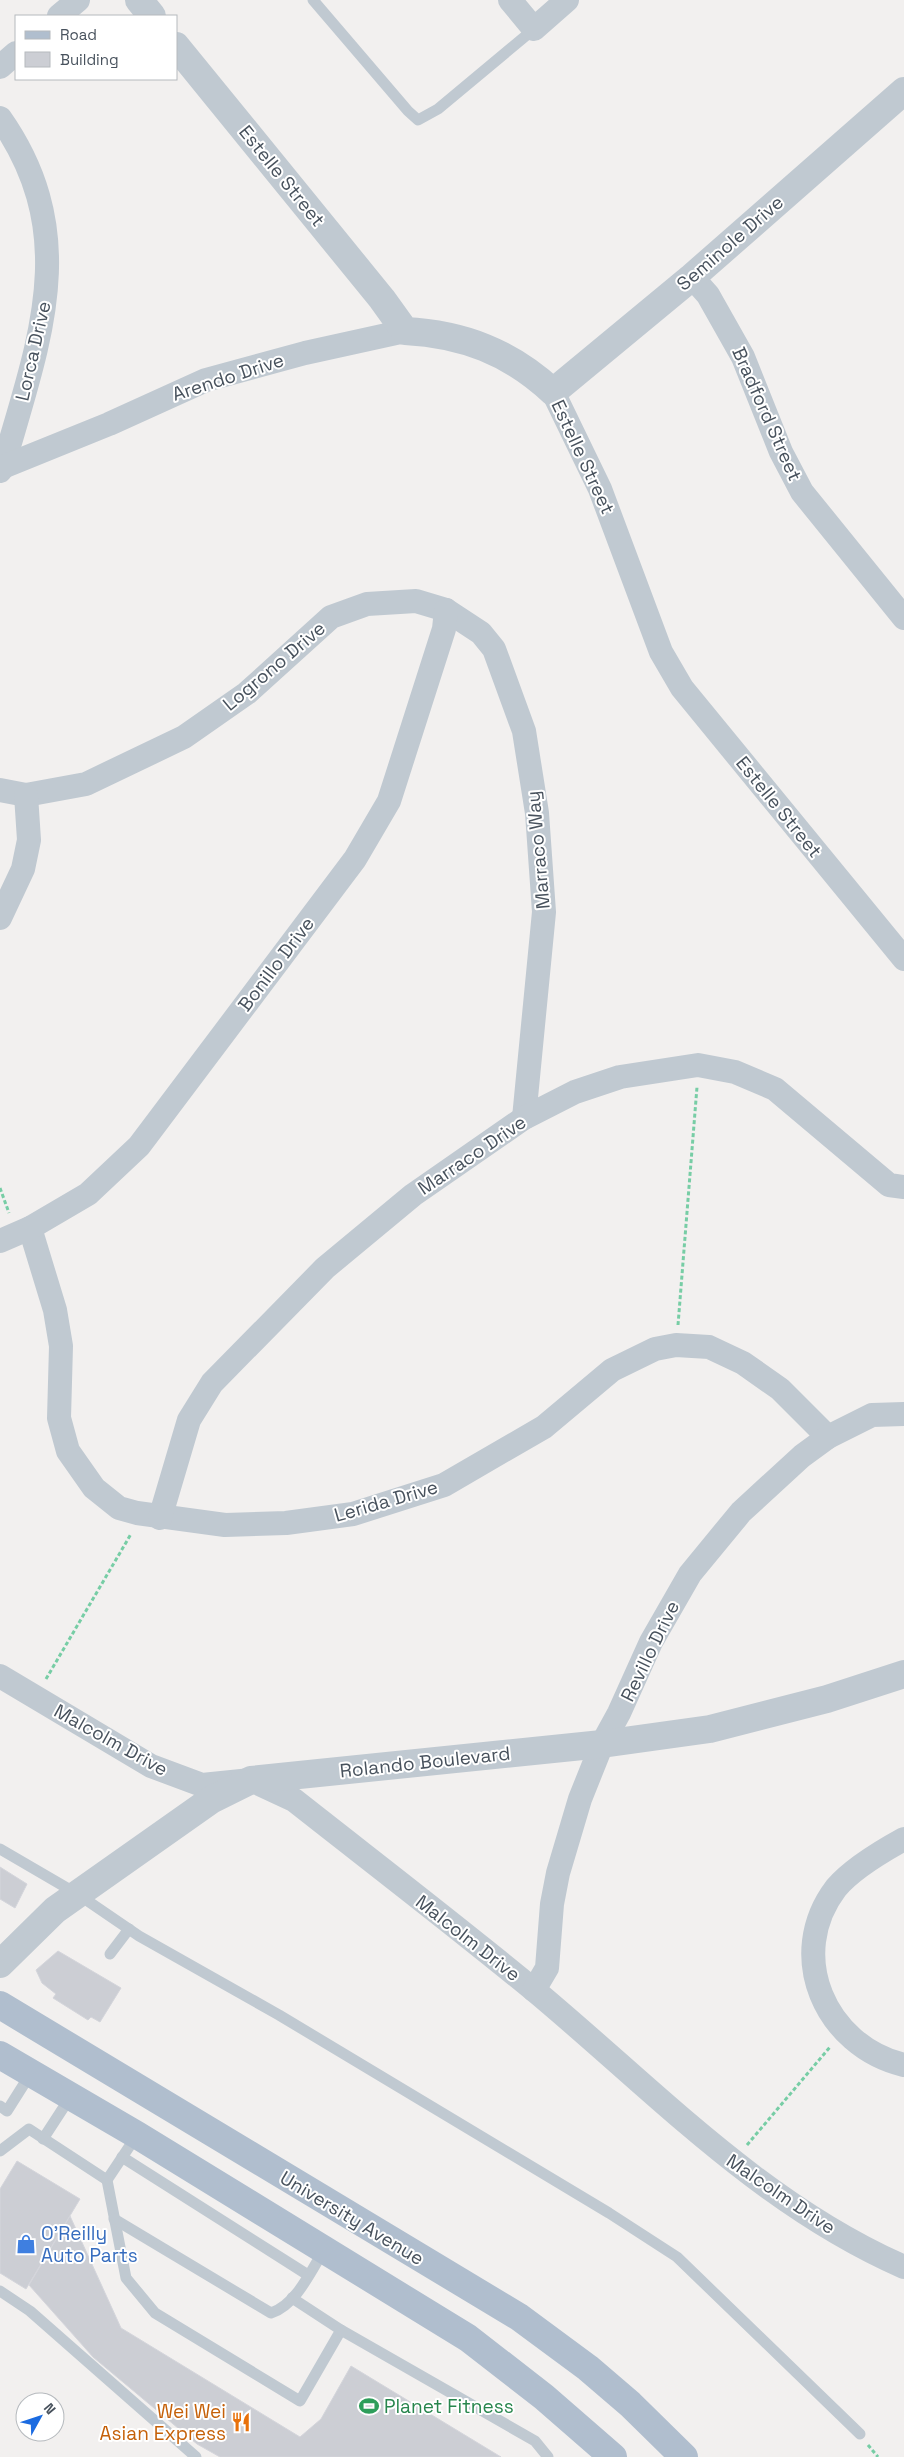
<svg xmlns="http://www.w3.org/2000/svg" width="904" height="2457" viewBox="0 0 904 2457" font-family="'Space Grotesk',sans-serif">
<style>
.building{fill:#ccced4;stroke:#d4d5db}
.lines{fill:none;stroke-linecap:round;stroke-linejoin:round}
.path{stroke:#77cda5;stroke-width:3;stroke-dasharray:4 2.5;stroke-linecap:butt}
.service{stroke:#c0c9d1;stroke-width:11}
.minor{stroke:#c0c9d1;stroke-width:24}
.tertiary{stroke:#c0c9d1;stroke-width:28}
.primary{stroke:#b0bece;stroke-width:28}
.labels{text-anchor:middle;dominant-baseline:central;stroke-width:4;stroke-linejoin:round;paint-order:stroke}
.street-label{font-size:19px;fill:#48525d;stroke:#fff}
.shop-label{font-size:19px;fill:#366cbe;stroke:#fff;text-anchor:start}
.leisure-label{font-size:19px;fill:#27864d;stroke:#fff;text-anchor:start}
.food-label{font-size:19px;fill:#c56008;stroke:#fff;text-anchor:end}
</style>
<rect width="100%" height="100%" fill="#f2f0ef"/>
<!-- building -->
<g class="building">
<path d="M0,1867L27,1884L15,1908L0,1899Z"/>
<path d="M58,1951L121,1988L100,2022L91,2017L88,2020L53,1998L56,1994L42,1983L36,1970Z"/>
<path d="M17,2161L80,2199L26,2289L0,2273V2189Z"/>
<path d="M70,2216L121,2328L300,2437L321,2419L351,2366L501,2457H220L197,2444L93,2357L29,2285Z"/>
</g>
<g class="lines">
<!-- path -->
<g class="path">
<path d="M0,1188L9,1213"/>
<path d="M678,1325L697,1087"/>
<path d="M46,1679L131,1534"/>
<path d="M747,2145L830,2047"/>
<path d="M868,2445L878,2457"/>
</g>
<!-- service -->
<g class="service">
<path d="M313,0L408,111L418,120L438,109L534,29"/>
<path d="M0,1849L79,1895L139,1936L279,2015L609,2213L677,2257L860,2434"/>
<path d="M110,1954L129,1929"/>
<path d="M0,2106L7,2111L31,2073"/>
<path d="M43,2139L71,2096"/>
<path d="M0,2151L29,2129L107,2180L137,2135"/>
<path d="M122,2157L308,2275"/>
<path d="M107,2180L126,2278L155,2313L300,2401L341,2330"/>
<path d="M114,2219L271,2313C296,2305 311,2271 324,2250"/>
<path d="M0,2291L30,2311L196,2457"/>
<path d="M292,2298L341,2330L535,2441L548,2457"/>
</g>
<!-- minor -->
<g class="minor">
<path d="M510,0L534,29L567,0"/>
<path d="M59,16L78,0"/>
<path d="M0,67L16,53"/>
<path d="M0,118C83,236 38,343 3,467L0,471"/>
<path d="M692,277L708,295L743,357L781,452L802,492L904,618"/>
<path d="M553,392L600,489L661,652L682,688L904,959"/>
<path d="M3,467L109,424L206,380L305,353L405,331"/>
<path d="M0,790L26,795L86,784L184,737L247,693L331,617L367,604L416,601L446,610L481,633L494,649L524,731L537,813L544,912L524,1118"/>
<path d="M0,918L23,869L29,840L26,795"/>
<path d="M30,1228L55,1310L61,1346L59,1418L68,1451L94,1488L119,1508L137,1513L225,1525L286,1523L353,1514L444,1485L544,1427L612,1370L655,1349L676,1345L709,1347L743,1363L780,1389L828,1437"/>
<path d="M0,1241L30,1228L88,1194L139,1146L355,859L389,801L444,629L446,610"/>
<path d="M160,1518L189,1420L212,1383L325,1268L413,1195L524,1118L575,1092L620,1077L698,1065L735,1072L775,1089L889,1185L904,1187"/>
<path d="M0,1676L151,1766L202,1785L251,1780L294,1800C374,1863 455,1925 534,1990C653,2089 760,2204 904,2267"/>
<path d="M904,1839C884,1850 851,1870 836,1888C785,1955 825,2046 904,2065"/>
<path d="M534,1990L547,1968L552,1904L558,1873L580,1799L602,1744L619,1713L651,1642L690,1574L741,1512L802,1456L828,1437L872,1415L904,1414"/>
</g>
<!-- tertiary -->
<g class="tertiary">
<path d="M139,0L152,16"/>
<path d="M176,46L382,299L405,331C463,334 510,352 553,392L692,277L904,91"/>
<path d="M0,1964L55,1910L211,1800L251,1780L602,1744L710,1729L827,1699L904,1674"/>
</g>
<!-- primary -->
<g class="primary">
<path d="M0,2005L519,2317L588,2368L630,2404L684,2457"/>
<path d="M0,2055L137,2135L468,2338L544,2397L613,2457"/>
</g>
</g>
<!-- icons -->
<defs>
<symbol id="shop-bare" viewBox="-9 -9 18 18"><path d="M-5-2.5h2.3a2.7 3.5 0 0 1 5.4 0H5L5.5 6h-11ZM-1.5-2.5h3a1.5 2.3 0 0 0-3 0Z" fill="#3f7fe0" stroke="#fff" stroke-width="2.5" paint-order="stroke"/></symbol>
<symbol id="stadium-bare" viewBox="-9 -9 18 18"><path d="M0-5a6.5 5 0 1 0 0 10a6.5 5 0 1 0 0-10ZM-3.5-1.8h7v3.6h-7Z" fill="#2e9e5b" stroke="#fff" stroke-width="2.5" paint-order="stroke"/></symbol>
<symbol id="restaurant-bare" viewBox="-9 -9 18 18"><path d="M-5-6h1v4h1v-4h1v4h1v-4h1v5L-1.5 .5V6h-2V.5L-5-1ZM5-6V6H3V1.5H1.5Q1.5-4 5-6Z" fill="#e8710a" stroke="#fff" stroke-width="2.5" paint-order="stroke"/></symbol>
</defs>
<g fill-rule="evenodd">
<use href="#shop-bare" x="12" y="2230" width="28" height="28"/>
<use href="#stadium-bare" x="355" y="2392" width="28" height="28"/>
<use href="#restaurant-bare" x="227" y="2408" width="28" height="28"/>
</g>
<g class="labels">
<!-- street labels -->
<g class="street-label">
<text transform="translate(282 176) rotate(51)">Estelle Street</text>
<text transform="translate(730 243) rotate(-41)">Seminole Drive</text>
<text transform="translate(33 351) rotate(-77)">Lorca Drive</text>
<text transform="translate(228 377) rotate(-18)">Arendo Drive</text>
<text transform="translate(767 414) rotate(66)">Bradford Street</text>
<text transform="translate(583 457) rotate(65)">Estelle Street</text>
<text transform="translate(274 666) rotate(-40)">Logrono Drive</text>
<text transform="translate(779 807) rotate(51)">Estelle Street</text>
<text transform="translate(538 850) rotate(-95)">Marraco Way</text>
<text transform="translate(276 964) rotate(-53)">Bonillo Drive</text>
<text transform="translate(472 1155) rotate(-34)">Marraco Drive</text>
<text transform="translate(386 1501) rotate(-16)">Lerida Drive</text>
<text transform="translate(650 1651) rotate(-64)">Revillo Drive</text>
<text transform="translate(111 1740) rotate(29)">Malcolm Drive</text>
<text transform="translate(425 1762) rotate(-6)">Rolando Boulevard</text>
<text transform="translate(468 1938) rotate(38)">Malcolm Drive</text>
<text transform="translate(781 2194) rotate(34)">Malcolm Drive</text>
<text transform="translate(352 2218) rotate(31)">University Avenue</text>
</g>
<!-- shop labels -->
<g class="shop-label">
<text x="41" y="2233">O'Reilly<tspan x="41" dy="22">Auto Parts</tspan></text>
</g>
<!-- leisure labels -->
<g class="leisure-label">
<text x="384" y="2406">Planet Fitness</text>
</g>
<!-- food labels -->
<g class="food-label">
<text x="226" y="2411">Wei Wei<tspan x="226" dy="22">Asian Express</tspan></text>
</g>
</g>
<!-- legend -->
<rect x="15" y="15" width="162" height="65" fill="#ffffff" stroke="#b6babe"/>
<rect x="25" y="31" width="25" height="8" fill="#b0bece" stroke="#b6babe"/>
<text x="60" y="40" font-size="15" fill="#48525d">Road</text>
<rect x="25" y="52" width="25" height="15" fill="#ccced4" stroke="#b6babe"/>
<text x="60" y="65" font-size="15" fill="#48525d">Building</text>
<!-- north arrow -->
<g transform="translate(40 2417) rotate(50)"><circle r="24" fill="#ffffff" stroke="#b6babe"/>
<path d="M0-4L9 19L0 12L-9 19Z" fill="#1b6be1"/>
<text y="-8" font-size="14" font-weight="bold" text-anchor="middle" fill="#48525d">N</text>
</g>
</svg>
